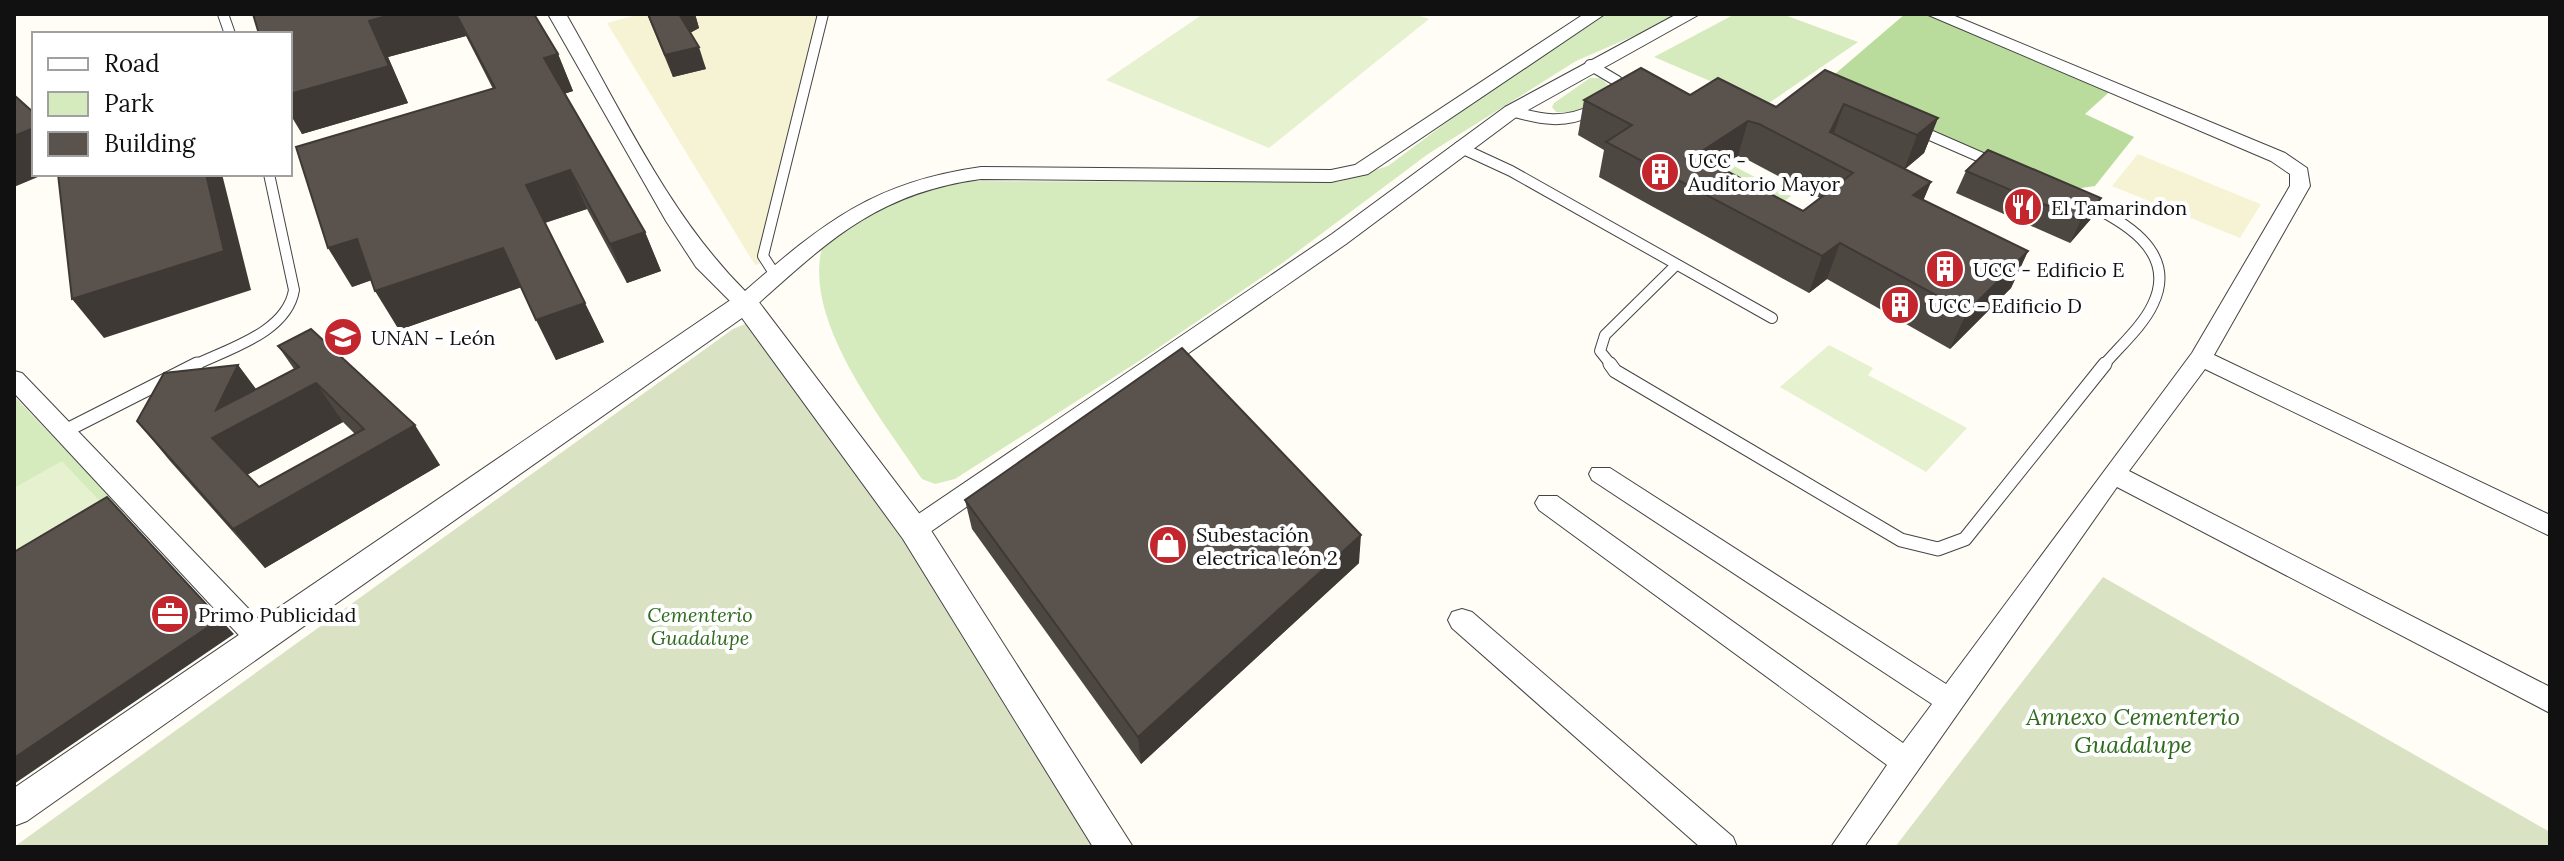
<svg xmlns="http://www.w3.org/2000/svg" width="2564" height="861" viewBox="0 0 2564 861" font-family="Lora,serif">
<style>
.farmland{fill:#f6f3d4}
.green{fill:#d5ebbd}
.forest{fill:#b9dc9c}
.cemetery{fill:#d9e3c4}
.pitch{fill:#e6f2cf}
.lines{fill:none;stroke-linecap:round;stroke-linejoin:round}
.service-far1-casing{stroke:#444;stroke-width:12}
.service-casing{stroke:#444;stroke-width:15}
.minor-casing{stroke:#444;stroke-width:2}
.tertiary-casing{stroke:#444;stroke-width:2}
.service-far1{stroke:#fff;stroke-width:10}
.service{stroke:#fff;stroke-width:13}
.minor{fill:#fff;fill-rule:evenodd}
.tertiary{fill:#fff;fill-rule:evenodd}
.wall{fill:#4d4742;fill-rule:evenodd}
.shaded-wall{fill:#3f3936}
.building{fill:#5a524d;stroke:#3f3936;stroke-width:2;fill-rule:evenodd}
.labels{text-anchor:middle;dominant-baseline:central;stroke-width:8;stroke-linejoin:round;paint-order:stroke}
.poi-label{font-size:20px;fill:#111;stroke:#fff;text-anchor:start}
.park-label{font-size:20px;font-style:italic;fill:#2f6b1f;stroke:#fff}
.near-park-label{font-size:24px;font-style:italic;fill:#2f6b1f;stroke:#fff}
</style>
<rect width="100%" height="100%" fill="#fffdf5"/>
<!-- farmland -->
<g class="farmland">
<path d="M640,14H826L762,263L755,265L607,23Z"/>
<path d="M2138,154L2260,204H2261L2240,238L2112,186Z"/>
</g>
<!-- green -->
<g class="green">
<path d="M1603,14H1684L1576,61L1428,154L1281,264L1139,361L955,479L935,484L922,479C883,420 803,322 822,248L911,188L952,181L1338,182L1388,166L1490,90Z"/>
<path d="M1735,14H1782L1858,42L1766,105L1654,57Z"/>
<path d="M1590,78H1601L1612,89L1578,113L1556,112L1552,107L1554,103Z"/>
<path d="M1730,164L1791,196L1765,217L1703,184Z"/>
<path d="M14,396L124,511L14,577Z"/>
</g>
<!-- forest -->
<path class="forest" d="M1905,14H1932L2117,85L2085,114L2134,137L2095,186L2060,191L1828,80Z"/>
<!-- cemetery -->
<g class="cemetery">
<path d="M760,318L881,496L1093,847H14L733,329Z"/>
<path d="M2103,577L2550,832V847H1895Z"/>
</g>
<!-- pitch -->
<g class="pitch">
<path d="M1203,14H1414L1429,19L1269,148L1106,80Z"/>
<path d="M1829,345L1873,368L1868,375L1967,428L1926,472L1780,387Z"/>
<path d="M62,461L112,514L14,572V488Z"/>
</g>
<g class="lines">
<defs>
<g id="service-far1">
<path d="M223,14L230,34"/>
<path d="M1590,65L1617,81L1615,96"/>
<path d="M1512,111C1541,120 1565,124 1593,110"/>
<path d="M1916,129L1994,163"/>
<path d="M1459,147L1511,171L1772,318"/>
<path d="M2081,201C2120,219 2179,250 2153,304C2143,326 2119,347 2103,366"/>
<path d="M776,276L763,256L823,14"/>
<path d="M193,366C227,349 287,333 294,290L269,174"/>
<path d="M1612,366L1600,351L1605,335L1676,265"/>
</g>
<g id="service">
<path d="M1610,364L1615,371L1901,540L1938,549L1965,539L2105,364"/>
<path d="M65,431L197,364"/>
</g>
<g id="minor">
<path d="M548,14H566C620,108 668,214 745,291C824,222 874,182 981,167L1331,170L1355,165L1584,14H1605L1368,174L1331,182L981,179C877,193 828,241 753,308H737L696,267L666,221Z"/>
<path d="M1677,14H1700L1519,115L1346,244L923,537L914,540L905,537L901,530L905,523L1332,234L1505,107Z"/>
<path d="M1926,14H1950L2285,153L2307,168L2310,186L2214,355L2550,515V536L2205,369L2129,471L2550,687V713L2117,487L1864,847H1831L1887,765L1539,510L1535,503L1539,496H1557L1903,743L1932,704L1592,480L1589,474L1592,468H1610L1946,684L2192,353L2290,186V174L2271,161Z"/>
<path d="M14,371L22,373L269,630L273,638L269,646L259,649L249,646L14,393Z"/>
<path d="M1462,609L1472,612L1733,837L1737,847H1700L1452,628L1448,620L1452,612Z"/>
</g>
<path id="tertiary" d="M745,294L755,297L925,521L1133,847H1093L903,539L742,318L27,821L14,826V788L735,297Z"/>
</defs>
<!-- service-far1 casing -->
<use href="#service-far1" class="service-far1-casing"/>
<!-- service casing -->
<use href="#service" class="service-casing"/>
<!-- minor casing -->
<use href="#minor" class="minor-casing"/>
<!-- tertiary casing -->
<use href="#tertiary" class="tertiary-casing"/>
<!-- service-far1 -->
<use href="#service-far1" class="service-far1"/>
<!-- service -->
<use href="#service" class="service"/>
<!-- minor -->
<use href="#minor" class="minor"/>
<!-- tertiary -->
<use href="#tertiary" class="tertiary"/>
</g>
<!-- wall -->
<g class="wall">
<path d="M253,14H534L558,54L573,91L564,94L645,232L661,271L627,283L587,209L545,223L604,342L556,360L521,287L399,330L372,280L352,287L493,89L466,36L388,57L408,103L302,134Z"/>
<path d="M647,14H695L699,28L690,33L706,69L673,77Z"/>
<path d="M1825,70L1938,118L1924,153L1905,169L1931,182L1923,200L2028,251L2011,288L1950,349L1827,279L1809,293L1599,177L1604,150L1578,135L1584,100L1690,95L1776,107ZM1738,156L1748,160L1820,198L1803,211L1720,168Z"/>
<path d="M1966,171L2101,198L2090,220L2070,243L1956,193Z"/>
<path d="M278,346L440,465L265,568L170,461L137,421L238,365L256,389L294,369ZM343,422L355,434L259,487L247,475Z"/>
<path d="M965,500L1359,563L1141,764L972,529Z"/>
</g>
<!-- shaded-wall -->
<g class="shaded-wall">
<path d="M394,14H456L466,36L388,57L408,103L302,134L290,114V94L369,21Z"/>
<path d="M679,14H695L699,28L686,35Z"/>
<path d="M699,47L706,69L673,77L665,55Z"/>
<path d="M558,54L573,91L560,95L544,58Z"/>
<path d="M1844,104L1832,139L1830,132Z"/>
<path d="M1938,118L1924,153L1904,170L1917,135Z"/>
<path d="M1748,121L1738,156L1692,187L1696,155Z"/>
<path d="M34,128V174H45L14,187V136Z"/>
<path d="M570,170L587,209L544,223L526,185Z"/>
<path d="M206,174H222L251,290L104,338L72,299Z"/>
<path d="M1931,182L1916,218L1913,195Z"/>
<path d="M2101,198L2090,220L2070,243L2081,220Z"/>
<path d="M645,232L661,271L627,283L610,244Z"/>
<path d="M357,239L380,277L352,287L328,248Z"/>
<path d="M1840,243L1827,279L1809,293L1822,256Z"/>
<path d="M503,248L522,287L399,330L375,291Z"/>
<path d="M2028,251L2011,288L1950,349L1967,312Z"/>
<path d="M585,303L604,342L556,360L536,320Z"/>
<path d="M238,365L267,404L316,383L343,422L243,477L212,438L216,410Z"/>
<path d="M415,425L440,465L265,568L233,529Z"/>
<path d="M1361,535L1359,563L1141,764L1138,737Z"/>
<path d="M220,619L234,634L14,784V758Z"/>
</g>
<!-- building -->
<g class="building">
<path d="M253,14H394L369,21L389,66L290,94V34H259Z"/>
<path d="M456,14H534L558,54L544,58L645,232L610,244L570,170L526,185L585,303L536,320L503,248L375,291L357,239L328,248L296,147L495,88Z"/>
<path d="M648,14H679L699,47L665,55Z"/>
<path d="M1641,68L1690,95L1718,78L1776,107L1825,70L1938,118L1917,135L1844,104L1830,132L1931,182L1913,195L2028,251L1967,312L1840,243L1822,256L1606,142L1632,125L1584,100ZM1748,121L1759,124L1853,173L1803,211L1696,155Z"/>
<path d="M14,95L34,113V128L14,136Z"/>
<path d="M1988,150L2101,198L2081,220L1966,171Z"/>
<path d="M58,174H206L224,251L72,299Z"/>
<path d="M311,329L415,425L233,529L137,421L164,373L238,365L216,410L299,367L278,346ZM316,383L364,429L259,487L212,438Z"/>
<path d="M1182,348L1361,535L1138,737L965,500Z"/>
<path d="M107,497L220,619L14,758V552Z"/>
</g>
<!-- icons -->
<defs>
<symbol id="building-disc" viewBox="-11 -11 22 22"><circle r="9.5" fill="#c4262e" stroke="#fff"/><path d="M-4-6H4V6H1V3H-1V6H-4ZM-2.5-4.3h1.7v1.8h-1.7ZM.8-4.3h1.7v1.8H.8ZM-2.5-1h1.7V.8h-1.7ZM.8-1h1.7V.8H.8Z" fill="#fff"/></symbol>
<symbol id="restaurant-disc" viewBox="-11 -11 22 22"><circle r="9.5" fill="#c4262e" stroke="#fff"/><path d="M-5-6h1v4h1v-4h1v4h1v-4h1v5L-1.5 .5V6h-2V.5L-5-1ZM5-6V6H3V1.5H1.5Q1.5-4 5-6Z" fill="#fff"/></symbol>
<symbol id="university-disc" viewBox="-11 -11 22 22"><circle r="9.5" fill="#c4262e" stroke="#fff"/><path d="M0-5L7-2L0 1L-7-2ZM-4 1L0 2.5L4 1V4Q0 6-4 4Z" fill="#fff"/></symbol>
<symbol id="shop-disc" viewBox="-11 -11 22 22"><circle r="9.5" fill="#c4262e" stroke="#fff"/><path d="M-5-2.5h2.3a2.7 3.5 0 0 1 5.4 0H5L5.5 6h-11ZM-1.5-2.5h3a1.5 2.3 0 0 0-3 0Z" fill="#fff"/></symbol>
<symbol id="office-disc" viewBox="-11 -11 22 22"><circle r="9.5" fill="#c4262e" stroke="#fff"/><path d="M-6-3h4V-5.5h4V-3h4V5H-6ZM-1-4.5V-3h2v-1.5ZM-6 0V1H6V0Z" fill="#fff"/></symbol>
</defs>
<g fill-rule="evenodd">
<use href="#building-disc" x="1638" y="150" width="44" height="44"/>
<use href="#restaurant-disc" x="2001" y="185" width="44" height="44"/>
<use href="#building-disc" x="1923" y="247" width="44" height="44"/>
<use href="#building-disc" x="1878" y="283" width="44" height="44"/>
<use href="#university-disc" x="321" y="315" width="44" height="44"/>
<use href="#shop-disc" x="1146" y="523" width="44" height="44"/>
<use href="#office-disc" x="148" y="592" width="44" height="44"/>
</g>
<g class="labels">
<!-- poi labels -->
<g class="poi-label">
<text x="1688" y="160">UCC -<tspan x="1688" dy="23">Auditorio Mayor</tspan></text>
<text x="2051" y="207">El Tamarindon</text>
<text x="1973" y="269">UCC - Edificio E</text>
<text x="1928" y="305">UCC - Edificio D</text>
<text x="371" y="337">UNAN - León</text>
<text x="1196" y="534">Subestación<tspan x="1196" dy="23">electrica león 2</tspan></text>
<text x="198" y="614">Primo Publicidad</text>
</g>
<!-- park labels -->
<g class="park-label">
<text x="700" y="614">Cementerio<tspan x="700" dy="23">Guadalupe</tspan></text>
</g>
<!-- near-park labels -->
<g class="near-park-label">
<text x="2133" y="716">Annexo Cementerio<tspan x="2133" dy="28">Guadalupe</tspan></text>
</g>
</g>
<!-- border -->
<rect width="2564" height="861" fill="none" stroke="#111111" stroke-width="32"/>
<!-- legend -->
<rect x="32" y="32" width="260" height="144" fill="#ffffff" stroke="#a0a0a0" stroke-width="2"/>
<rect x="48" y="58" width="40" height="12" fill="#ffffff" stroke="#a0a0a0" stroke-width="2"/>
<text x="104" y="72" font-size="24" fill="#111111">Road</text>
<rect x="48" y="92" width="40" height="24" fill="#d5ebbd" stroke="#a0a0a0" stroke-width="2"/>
<text x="104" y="112" font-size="24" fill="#111111">Park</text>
<rect x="48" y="132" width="40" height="24" fill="#5a524d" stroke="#a0a0a0" stroke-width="2"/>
<text x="104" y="152" font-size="24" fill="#111111">Building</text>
</svg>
